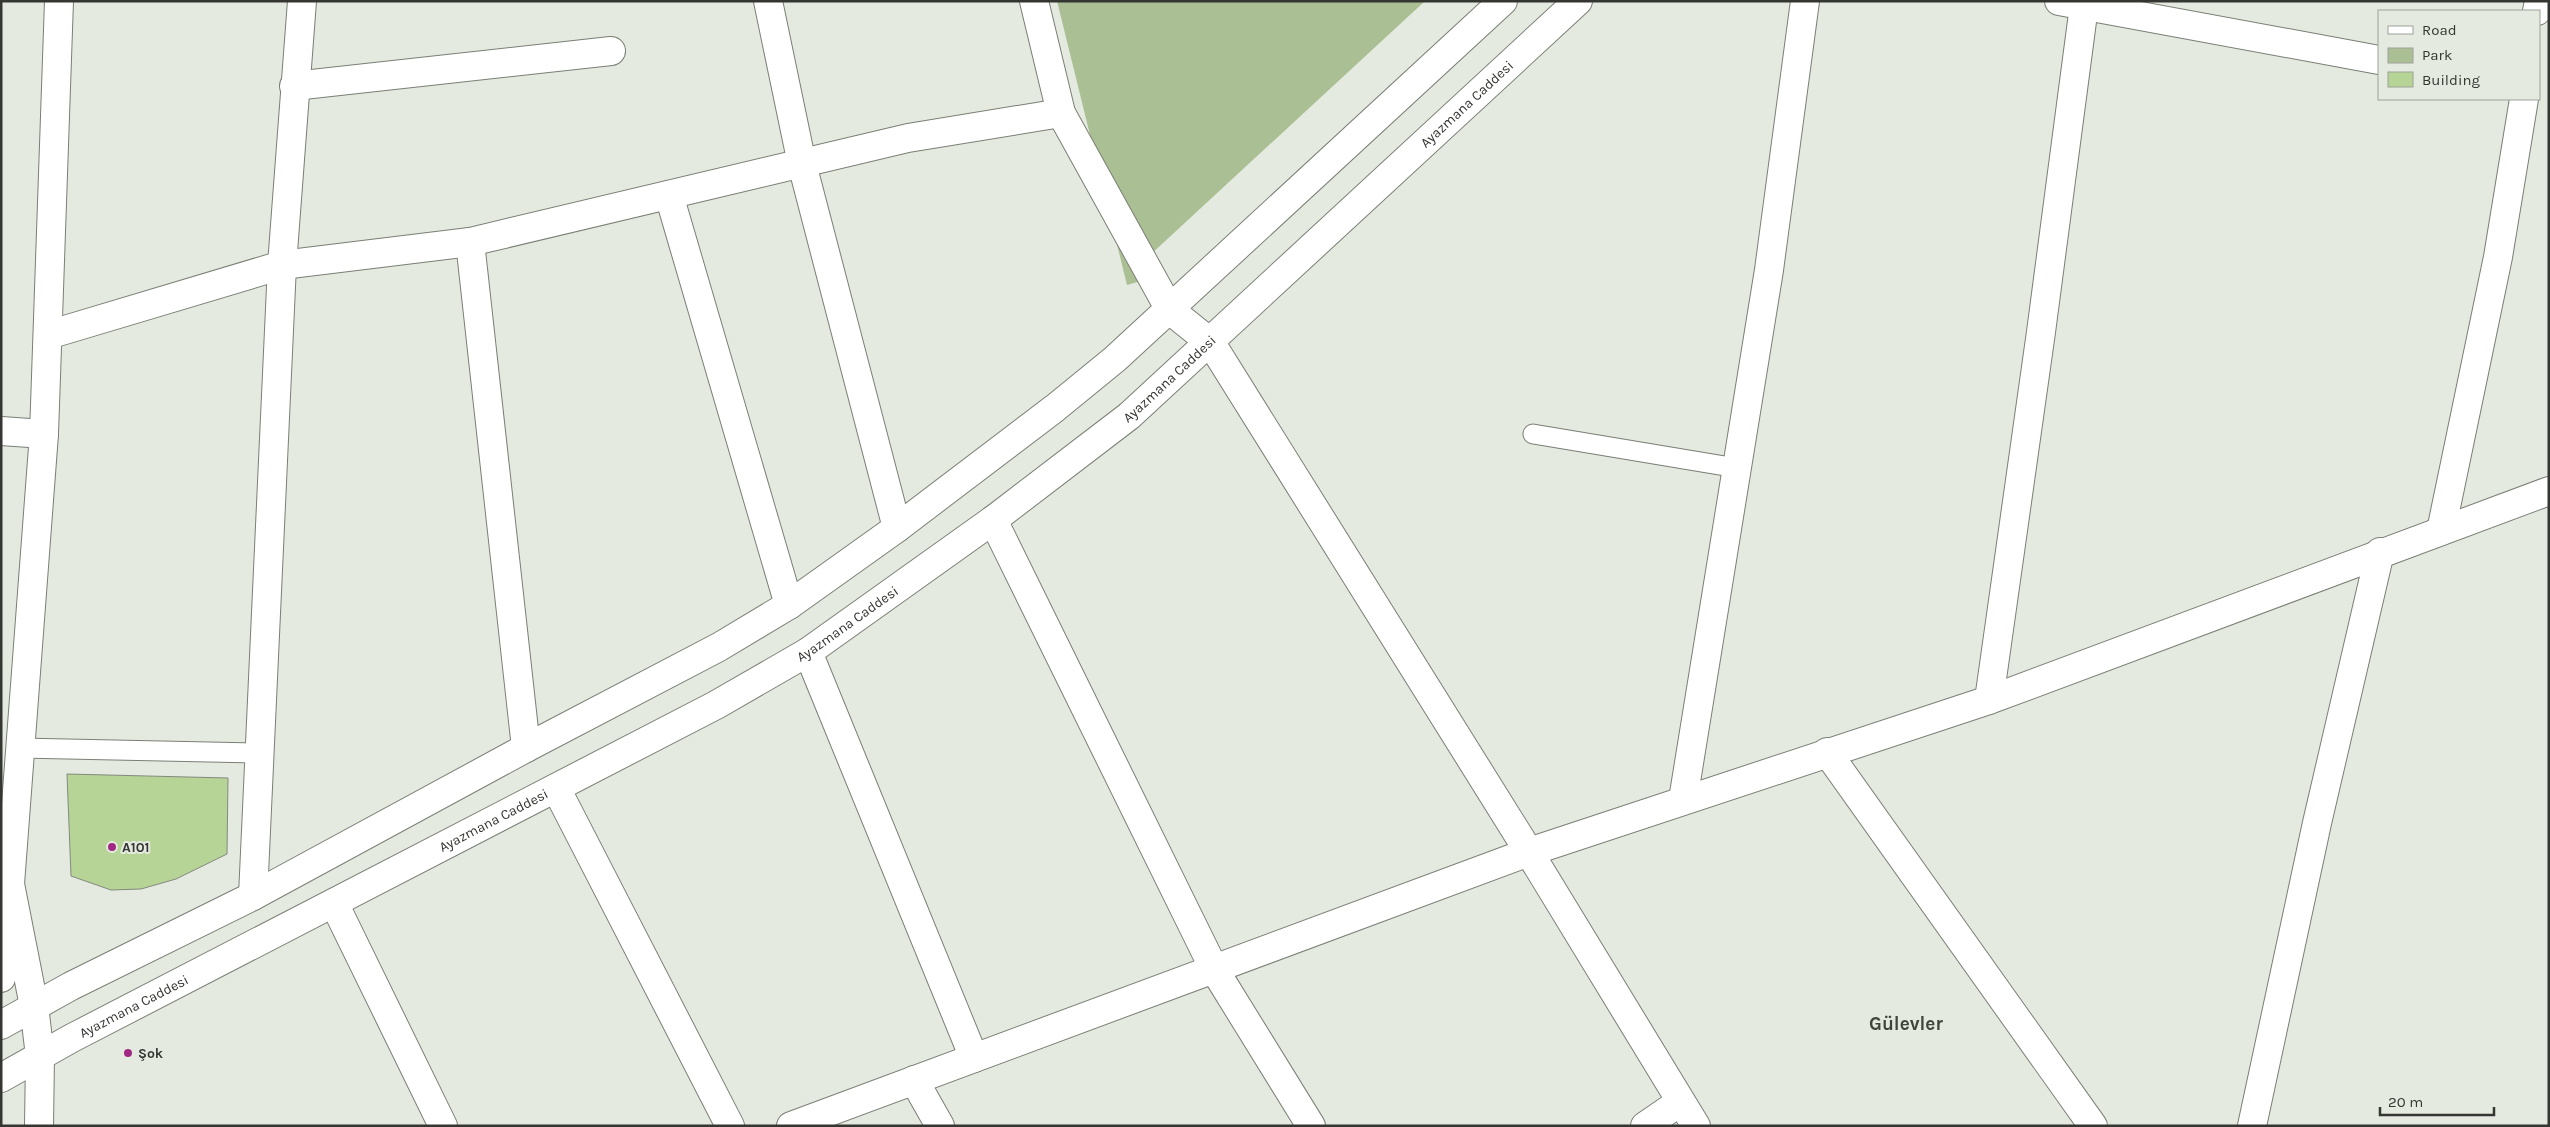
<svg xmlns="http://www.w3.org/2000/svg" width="2550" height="1127" viewBox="0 0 2550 1127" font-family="Karla,sans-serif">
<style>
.green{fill:#aabf94}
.building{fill:#b6d495;stroke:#848980}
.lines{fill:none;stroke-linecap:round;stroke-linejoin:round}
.lane-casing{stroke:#7a7f75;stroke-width:21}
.street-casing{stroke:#7a7f75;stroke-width:30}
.secondary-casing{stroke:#7a7f75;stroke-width:30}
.lane{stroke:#fff;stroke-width:19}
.street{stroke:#fff;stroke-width:28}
.secondary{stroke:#fff;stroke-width:28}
.poi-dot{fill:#9f2983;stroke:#e4eadf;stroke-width:2}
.labels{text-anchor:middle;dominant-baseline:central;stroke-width:4;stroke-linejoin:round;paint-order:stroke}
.street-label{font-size:14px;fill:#343632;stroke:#e4eadf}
.poi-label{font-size:14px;font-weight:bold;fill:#343632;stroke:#e4eadf;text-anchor:start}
.district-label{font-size:19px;font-weight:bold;fill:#40453c;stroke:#e4eadf}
</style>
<rect width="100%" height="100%" fill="#e4eadf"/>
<!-- green -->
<path class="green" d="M1057,1H1425L1149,256L1141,281L1127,285Z"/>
<!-- building -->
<path class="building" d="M67,774L228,778L227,854L176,879L141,889L111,890L71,876Z"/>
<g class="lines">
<defs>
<g id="lane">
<path d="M1533,434L1737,468"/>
<path d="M20,748L259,753"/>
</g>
<g id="street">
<path d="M768,1L802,164L897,528"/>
<path d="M1034,1L1061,113"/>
<path d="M2059,1L2379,60"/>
<path d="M2537,11L2539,1"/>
<path d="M294,86L611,51"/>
<path d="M669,195L789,605"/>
<path d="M470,242L526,748"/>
<path d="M48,335L282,265L470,242L908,138L1061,113L1170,310L1211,343L1529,852L1696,1126"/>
<path d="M1,431L44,434"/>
<path d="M993,520L1214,969L1311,1126"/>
<path d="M2441,531L2498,257L2524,99"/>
<path d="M808,652L974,1058"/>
<path d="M1989,700L2041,332L2084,6"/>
<path d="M1827,752L2093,1126"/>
<path d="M556,788L730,1126"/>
<path d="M1683,800L1769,270L1805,1"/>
<path d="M10,884L44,434L59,1"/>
<path d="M253,896L282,265L302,1"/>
<path d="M334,903L443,1126"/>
<path d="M1,978L10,884L34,1006"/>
<path d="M914,1080L940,1126"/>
<path d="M791,1126L1529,852L1989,700L2549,491"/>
<path d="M1645,1126L1680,1102"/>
<path d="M2252,1126L2317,823L2380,552"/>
</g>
<g id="secondary">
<path d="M34,1006L40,1056L39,1126"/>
<path d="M1,1025L71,986L253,896L526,748L719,647L789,605L897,528L1055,408L1115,359L1503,1"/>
<path id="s1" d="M1,1078L72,1038L716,705L808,652L993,520L1129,416L1578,1"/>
</g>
</defs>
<!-- lane casing -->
<use href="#lane" class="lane-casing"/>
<!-- street casing -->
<use href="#street" class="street-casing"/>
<!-- secondary casing -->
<use href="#secondary" class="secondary-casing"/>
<!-- lane -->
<use href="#lane" class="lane"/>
<!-- street -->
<use href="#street" class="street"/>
<!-- secondary -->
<use href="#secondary" class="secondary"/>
</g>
<!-- markers -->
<g class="poi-dot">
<circle cx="112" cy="847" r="5"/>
<circle cx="128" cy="1053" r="5"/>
</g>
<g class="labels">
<!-- street labels -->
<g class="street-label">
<text stroke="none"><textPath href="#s1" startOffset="1771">Ayazmana Caddesi</textPath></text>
<text stroke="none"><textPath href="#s1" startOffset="1366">Ayazmana Caddesi</textPath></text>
<text stroke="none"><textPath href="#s1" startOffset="961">Ayazmana Caddesi</textPath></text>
<text stroke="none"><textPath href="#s1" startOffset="556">Ayazmana Caddesi</textPath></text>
<text stroke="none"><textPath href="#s1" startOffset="151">Ayazmana Caddesi</textPath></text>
</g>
<!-- poi labels -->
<g class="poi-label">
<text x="122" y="847">A101</text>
<text x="138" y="1053">Şok</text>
</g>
<!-- district labels -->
<g class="district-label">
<text x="1906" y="1024">Gülevler</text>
</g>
</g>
<!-- border -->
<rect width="2550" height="1127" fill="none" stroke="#343632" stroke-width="5"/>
<!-- legend -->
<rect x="2378" y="10" width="162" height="90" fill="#e4eadf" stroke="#9ea29a"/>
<rect x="2388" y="26" width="25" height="8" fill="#ffffff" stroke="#9ea29a"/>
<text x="2422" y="35" font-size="15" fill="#343632">Road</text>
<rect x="2388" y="48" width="25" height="15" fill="#aabf94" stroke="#9ea29a"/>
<text x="2422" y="60" font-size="15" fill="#343632">Park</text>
<rect x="2388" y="72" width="25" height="15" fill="#b6d495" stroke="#9ea29a"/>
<text x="2422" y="85" font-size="15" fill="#343632">Building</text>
<!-- scale -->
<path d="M2380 1107v8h114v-8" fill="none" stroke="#343632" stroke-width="2.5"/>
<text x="2388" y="1107" font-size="15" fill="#343632" stroke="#e4eadf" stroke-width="4" paint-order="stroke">20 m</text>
</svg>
